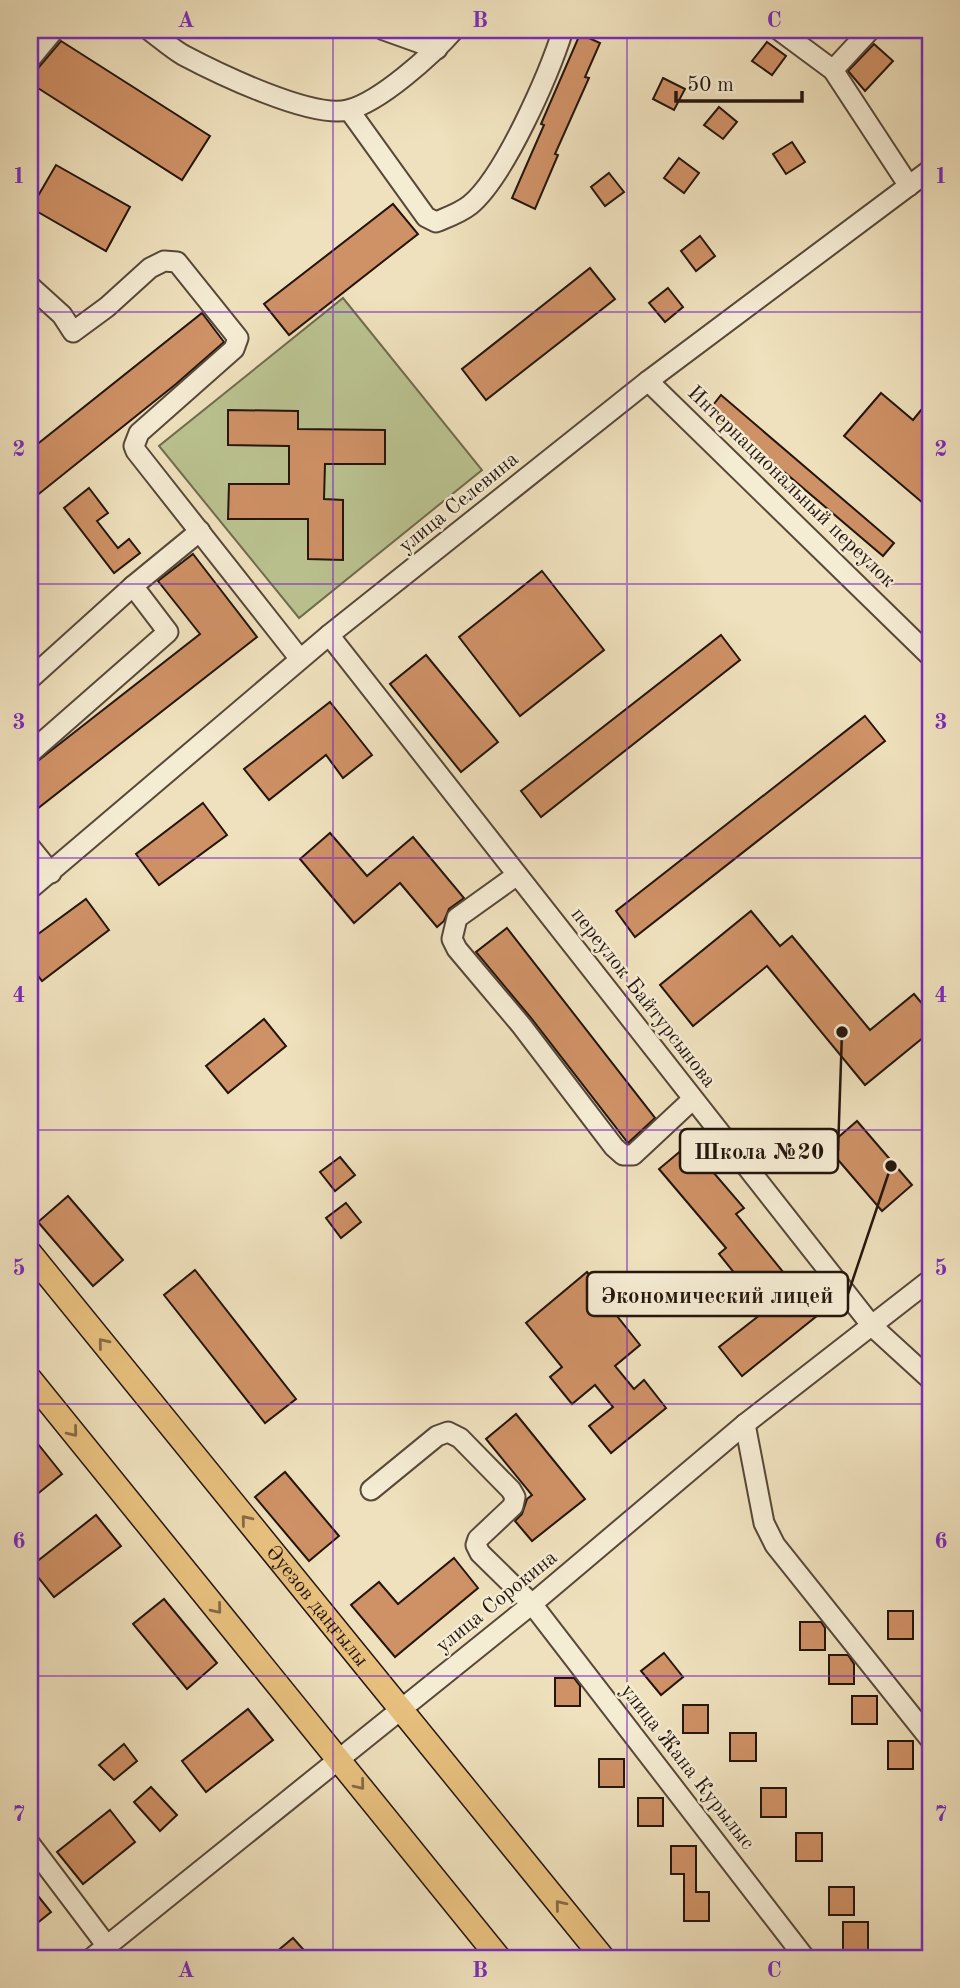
<svg xmlns="http://www.w3.org/2000/svg" width="960" height="1988" viewBox="0 0 960 1988" font-family="'Old Standard TT',serif">
<style>
.green{fill:#bac290;stroke:#6f6c4e;stroke-width:2}
.building{fill:#cf9166;stroke:#24150d;stroke-width:2}
.lines{fill:none;stroke-linecap:round;stroke-linejoin:round}
.minor-casing{stroke:#574839;stroke-width:23}
.major-casing{stroke:#24150d;stroke-width:26}
.minor{stroke:#f5ecd4;stroke-width:19}
.major{stroke:#e8c07e;stroke-width:23}
.oneway{stroke:#866a46}
.grid{fill:none;stroke:#7b2cbf;stroke-width:2;stroke-opacity:0.55}
.labels{text-anchor:middle;dominant-baseline:central;stroke-width:5;stroke-linejoin:round;paint-order:stroke}
.street-label{font-size:21px;fill:#24150d;stroke:#f5ecd4}
.leader{fill:none;stroke:#24150d;stroke-width:2.5}
.callout-dot{fill:#24150d;stroke:#f5ecd4;stroke-width:2.5}
.callout{fill:#f5ecd4;stroke:#24150d;stroke-width:2.5}
.callout-label{font-size:23px;text-anchor:middle;font-weight:bold;fill:#24150d}
.neatline{fill:none;stroke:#7b2cbf;stroke-width:2.5}
.grid-label{font-size:23px;text-anchor:middle;font-weight:bold;fill:#7b2cbf}
</style>
<rect width="100%" height="100%" fill="#efe1bd"/>
<filter id="stains"><feTurbulence type="fractalNoise" baseFrequency=".00286" numOctaves="4"/><feColorMatrix values="0 0 0 0 .2 0 0 0 0 .09 0 0 0 0 .02 0 0 0 .5 -.17"/></filter>
<radialGradient id="worn" r=".72"><stop offset=".6" stop-color="#630" stop-opacity="0"/><stop offset="1" stop-color="#630" stop-opacity=".3"/></radialGradient>
<!-- green -->
<path class="green" d="M343,298L482,470L299,618L159,446Z"/>
<!-- building -->
<g class="building">
<path d="M580,34L600,43L585,77L589,78L555,154L558,155L535,209L512,198L544,125L541,124Z"/>
<path d="M61,41L210,136L182,180L30,83L39,67Z"/>
<path d="M767,42L786,56L772,75L752,61Z"/>
<path d="M874,44L893,61L865,91L848,71Z"/>
<path d="M663,78L685,89L674,110L653,99Z"/>
<path d="M719,107L737,122L723,139L704,125Z"/>
<path d="M792,142L805,162L786,174L773,154Z"/>
<path d="M679,158L699,173L684,193L664,178Z"/>
<path d="M56,165L130,207L106,251L31,208Z"/>
<path d="M609,173L624,192L605,206L591,187Z"/>
<path d="M393,204L418,234L289,335L264,304Z"/>
<path d="M700,236L715,256L696,271L681,251Z"/>
<path d="M590,268L615,299L486,400L462,369Z"/>
<path d="M668,288L683,307L665,322L649,303Z"/>
<path d="M202,313L224,342L176,384L30,501V450Z"/>
<path d="M881,393L913,420L930,399V509L844,436Z"/>
<path d="M721,395L894,543L883,556L710,409Z"/>
<path d="M228,410L298,411V429L385,430V464H325L324,499L343,500V560L308,559V519H228L229,484H289V446L228,445Z"/>
<path d="M89,488L108,513L97,521L118,548L129,539L140,553L114,573L64,508Z"/>
<path d="M193,554L257,637L37,809L30,800V767L200,634L158,581Z"/>
<path d="M542,571L604,650L520,716L459,637Z"/>
<path d="M721,635L740,660L541,817L521,791Z"/>
<path d="M426,655L498,742L461,772L390,684Z"/>
<path d="M330,702L372,755L343,778L326,755L269,800L244,769Z"/>
<path d="M865,716L885,741L635,937L616,911Z"/>
<path d="M203,803L227,835L159,885L136,854Z"/>
<path d="M330,833L367,876L413,837L464,898L449,909L444,921L437,927L400,883L354,923L300,859Z"/>
<path d="M86,899L109,930L42,981L30,965V940Z"/>
<path d="M751,911L780,946L792,936L870,1030L914,994L930,1013V1032L865,1085L767,966L693,1026L660,985Z"/>
<path d="M507,928L655,1118L628,1143L531,1018L476,952Z"/>
<path d="M264,1019L286,1046L228,1093L206,1066Z"/>
<path d="M857,1121L912,1185L882,1211L827,1147Z"/>
<path d="M689,1144L744,1208L736,1214L818,1315L742,1376L719,1347L765,1311L719,1254L726,1248L659,1169Z"/>
<path d="M340,1157L355,1175L335,1191L320,1172Z"/>
<path d="M68,1196L123,1260L93,1286L38,1222Z"/>
<path d="M346,1203L361,1222L341,1238L326,1218Z"/>
<path d="M195,1270L296,1399L265,1423L164,1295Z"/>
<path d="M587,1272L609,1299L606,1302L640,1345L615,1366L634,1389L644,1380L666,1408L611,1453L589,1426L613,1407L595,1385L572,1404L550,1377L562,1367L526,1323Z"/>
<path d="M516,1414L585,1499L532,1541L515,1521L522,1514L527,1499L532,1495L486,1439Z"/>
<path d="M30,1434L62,1474L30,1500Z"/>
<path d="M285,1472L339,1536L309,1561L255,1497Z"/>
<path d="M96,1515L121,1546L54,1597L30,1567Z"/>
<path d="M454,1558L478,1588L395,1657L351,1605L379,1582L398,1604Z"/>
<path d="M164,1599L217,1663L187,1689L133,1624Z"/>
<rect x="888" y="1611" width="25" height="28"/>
<path d="M800,1622H821L825,1628V1650H800Z"/>
<path d="M664,1653L683,1677L661,1695L641,1671Z"/>
<path d="M829,1655H848L854,1664V1684H829Z"/>
<path d="M555,1678H574L580,1686V1706H555Z"/>
<rect x="852" y="1696" width="25" height="28"/>
<rect x="683" y="1705" width="25" height="28"/>
<path d="M248,1709L273,1740L206,1792L182,1761Z"/>
<rect x="730" y="1733" width="26" height="28"/>
<rect x="888" y="1741" width="25" height="28"/>
<path d="M124,1744L137,1761L114,1780L99,1765Z"/>
<rect x="599" y="1759" width="25" height="28"/>
<path d="M151,1787L177,1815L160,1831L134,1802Z"/>
<rect x="761" y="1788" width="25" height="29"/>
<rect x="638" y="1798" width="25" height="28"/>
<path d="M110,1810L135,1842L83,1884L57,1852Z"/>
<rect x="796" y="1833" width="26" height="28"/>
<path d="M671,1846H696V1892H709V1921H684V1874H671Z"/>
<path d="M30,1886L51,1912L30,1929Z"/>
<rect x="829" y="1887" width="25" height="28"/>
<rect x="843" y="1922" width="25" height="28"/>
<path d="M293,1938L311,1958H269Z"/>
</g>
<g class="lines">
<defs>
<g id="minor">
<path d="M149,30C160,38 171,48 183,55C217,73 312,119 348,110C380,102 432,55 454,30"/>
<path d="M384,30L437,49"/>
<path d="M779,30L833,70L909,186"/>
<path d="M30,59L54,30"/>
<path d="M833,70L870,30"/>
<path d="M349,110L426,217L436,222C448,217 460,213 470,205C505,176 549,74 563,30"/>
<path d="M30,286L62,315L73,332L107,307L150,268L164,261L177,262L238,338L234,349L139,433L134,446L136,451L300,659"/>
<path d="M648,381L930,656"/>
<path d="M329,635L872,1326L930,1379"/>
<path d="M30,679L133,586L200,531"/>
<path d="M30,753L168,632L133,586"/>
<path d="M30,847L51,873"/>
<path d="M517,875L457,918L452,939L457,949L521,1025L614,1147L623,1155H633L693,1099"/>
<path d="M30,889L329,635L648,381L930,170"/>
<path d="M745,1424L764,1523L775,1545L930,1739"/>
<path d="M371,1490L437,1436L448,1432L460,1438L511,1490L515,1497L513,1506L478,1539L476,1545L480,1553L532,1604L805,1958"/>
<path d="M30,1844L107,1946"/>
<path d="M92,1958L532,1604L745,1424L930,1280"/>
</g>
<g id="major">
<path id="s1" d="M30,1253L603,1958"/>
<path d="M30,1379L499,1958"/>
</g>
</defs>
<!-- minor casing -->
<use href="#minor" class="minor-casing"/>
<!-- major casing -->
<use href="#major" class="major-casing"/>
<!-- minor -->
<use href="#minor" class="minor"/>
<!-- major -->
<use href="#major" class="major"/>
</g>
<!-- one-way arrows -->
<defs><path id="oneway-chevron" d="M-2-3.5L2.5 0L-2 3.5" fill="none" stroke-width="1.6" stroke-linecap="round" stroke-linejoin="round" transform="scale(1.75)"/></defs>
<g class="oneway">
<use href="#oneway-chevron" transform="translate(103 1343) rotate(-129)"/>
<use href="#oneway-chevron" transform="translate(73 1432) rotate(51)"/>
<use href="#oneway-chevron" transform="translate(246 1520) rotate(-129)"/>
<use href="#oneway-chevron" transform="translate(217 1609) rotate(51)"/>
<use href="#oneway-chevron" transform="translate(360 1785) rotate(51)"/>
<use href="#oneway-chevron" transform="translate(560 1905) rotate(-129)"/>
</g>
<!-- grid -->
<path class="grid" d="M333,30V1958M627,30V1958M30,312H930M30,584H930M30,858H930M30,1130H930M30,1404H930M30,1676H930"/>
<g class="labels">
<!-- street labels -->
<g class="street-label">
<text transform="translate(791 487) rotate(44)">Интернациональный переулок</text>
<text transform="translate(459 503) rotate(-39)">улица Селевина</text>
<text transform="translate(643 998) rotate(52)">переулок Байтурсынова</text>
<text transform="translate(497 1602) rotate(-39)">улица Сорокина</text>
<text stroke="none"><textPath href="#s1" startOffset="455">Әуезов даңғылы</textPath></text>
<text transform="translate(687 1767) rotate(52)">улица Жана Курылыс</text>
</g>
</g>
<!-- callouts -->
<path class="leader" d="M842 1032L838 1151M891 1166L848 1294"/>
<g class="callout-dot">
<circle cx="842" cy="1032" r="7"/>
<circle cx="891" cy="1166" r="7"/>
</g>
<g class="callout">
<rect x="680" y="1129" width="158" height="44" rx="7"/>
<rect x="587" y="1272" width="261" height="44" rx="7"/>
</g>
<g class="callout-label">
<text x="759" y="1159">Школа №20</text>
<text x="717" y="1303">Экономический лицей</text>
</g>
<!-- margin -->
<rect width="960" height="1988" fill="none" stroke="#efe1bd" stroke-width="77"/>
<!-- scale -->
<path d="M676 91v10h126v-10" fill="none" stroke="#24150d" stroke-width="3.5"/>
<text x="687" y="91" font-size="21" fill="#24150d" stroke="#f5ecd4" stroke-width="5" paint-order="stroke">50 m</text>
<rect x="38" y="38" width="884" height="1912" class="neatline"/>
<g class="grid-label">
<text x="186" y="27">A</text>
<text x="480" y="27">B</text>
<text x="774" y="27">C</text>
<text x="19" y="183">1</text>
<text x="941" y="183">1</text>
<text x="19" y="456">2</text>
<text x="941" y="456">2</text>
<text x="19" y="729">3</text>
<text x="941" y="729">3</text>
<text x="19" y="1002">4</text>
<text x="941" y="1002">4</text>
<text x="19" y="1275">5</text>
<text x="941" y="1275">5</text>
<text x="19" y="1548">6</text>
<text x="941" y="1548">6</text>
<text x="19" y="1821">7</text>
<text x="941" y="1821">7</text>
<text x="186" y="1977">A</text>
<text x="480" y="1977">B</text>
<text x="774" y="1977">C</text>
</g>
<rect width="100%" height="100%" filter="url(#stains)"/>
<rect width="100%" height="100%" fill="url(#worn)"/>
</svg>
